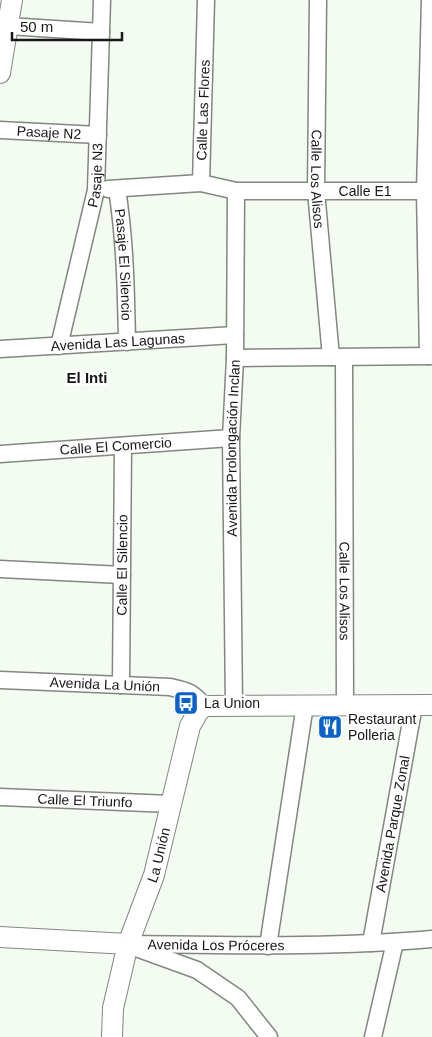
<svg xmlns="http://www.w3.org/2000/svg" width="432" height="1037" viewBox="0 0 432 1037" font-family="Helvetica,sans-serif">
<style>
.lines{fill:none;stroke-linecap:round;stroke-linejoin:round}
.minor-casing{stroke:#81887f;stroke-width:19}
.tertiary-casing{stroke:#81887f;stroke-width:22}
.minor{stroke:#fff;stroke-width:16}
.tertiary{stroke:#fff;stroke-width:20}
.labels{text-anchor:middle;dominant-baseline:central;stroke-width:5;stroke-linejoin:round;paint-order:stroke}
.street-label{font-size:14px;fill:#161815;stroke:#fff}
.poi-label{font-size:14px;fill:#161815;stroke:#fff;text-anchor:start}
.neighbourhood-label{font-size:15px;font-weight:bold;fill:#161815;stroke:#fff}
</style>
<rect width="100%" height="100%" fill="#f4fbf2"/>
<g class="lines">
<defs>
<g id="minor">
<path id="s1" d="M206,0L201,183L236,191H432"/>
<path id="s2" d="M318,0L316,191L331,357"/>
<path d="M8,26L101,32"/>
<path id="s3" d="M0,130L98,135"/>
<path d="M108,189L201,183"/>
<path id="s4" d="M117,189C125,240 126,290 127,342"/>
<path id="s5" d="M59,346L96,190L102,0"/>
<path id="s6" d="M0,349L235,335"/>
<path d="M428,356L425,191L430,0"/>
<path id="s7" d="M344,357L345,706"/>
<path d="M235,358L432,356"/>
<path id="s8" d="M0,454L231,438"/>
<path d="M0,569L122,575"/>
<path id="s9" d="M0,680L170,687C188,691 193,692 204,706"/>
<path id="s10" d="M121,685L123,446"/>
<path id="s11" d="M234,706L231,438L235,358L236,191"/>
<path id="s12" d="M0,797L171,804"/>
<path id="s13" d="M371,943L414,705"/>
<path id="s14" d="M128,944C229,945 331,948 432,939"/>
<path d="M268,946L305,705"/>
<path d="M139,949L197,970L238,998L269,1037"/>
<path d="M373,1037L395,942"/>
</g>
<g id="tertiary">
<path d="M0,73L12,0"/>
<path d="M0,937L128,944"/>
<path id="s15" d="M112,1037L113,1008L128,944L154,875L190,726L198,712L204,706L432,705"/>
</g>
</defs>
<!-- minor casing -->
<use href="#minor" class="minor-casing"/>
<!-- tertiary casing -->
<use href="#tertiary" class="tertiary-casing"/>
<!-- minor -->
<use href="#minor" class="minor"/>
<!-- tertiary -->
<use href="#tertiary" class="tertiary"/>
</g>
<!-- icons -->
<defs>
<symbol id="bus-square" viewBox="-11 -11 22 22"><rect x="-9" y="-9" width="18" height="18" rx="4" fill="#0a61ca" stroke="#fff"/><path d="M-5-6H5V4H4V6H2V4H-2V6H-4V4H-5ZM-3.5-4V0h7V-4ZM-3.5 1.2v1.5H-2V1.2ZM2 1.2v1.5H3.5V1.2Z" fill="#fff"/></symbol>
<symbol id="restaurant-square" viewBox="-11 -11 22 22"><rect x="-9" y="-9" width="18" height="18" rx="4" fill="#0a61ca" stroke="#fff"/><path d="M-5-6h1v4h1v-4h1v4h1v-4h1v5L-1.5 .5V6h-2V.5L-5-1ZM5-6V6H3V1.5H1.5Q1.5-4 5-6Z" fill="#fff"/></symbol>
</defs>
<g fill-rule="evenodd">
<use href="#bus-square" x="172" y="689" width="28" height="28"/>
<use href="#restaurant-square" x="316" y="713" width="28" height="28"/>
</g>
<g class="labels">
<!-- street labels -->
<g class="street-label">
<text transform="translate(203 110) rotate(-88)">Calle Las Flores</text>
<text stroke="none"><textPath href="#s3" startOffset="49">Pasaje N2</textPath></text>
<text stroke="none"><textPath href="#s5" startOffset="175">Pasaje N3</textPath></text>
<text stroke="none"><textPath href="#s2" startOffset="179">Calle Los Alisos</textPath></text>
<text stroke="none"><textPath href="#s1" startOffset="348">Calle E1</textPath></text>
<text stroke="none"><textPath href="#s4" startOffset="76">Pasaje El Silencio</textPath></text>
<text stroke="none"><textPath href="#s6" startOffset="118">Avenida Las Lagunas</textPath></text>
<text stroke="none"><textPath href="#s8" startOffset="116">Calle El Comercio</textPath></text>
<text stroke="none"><textPath href="#s11" startOffset="258">Avenida Prolongación Inclan</textPath></text>
<text stroke="none"><textPath href="#s10" startOffset="120">Calle El Silencio</textPath></text>
<text stroke="none"><textPath href="#s7" startOffset="234">Calle Los Alisos</textPath></text>
<text stroke="none"><textPath href="#s9" startOffset="105">Avenida La Unión</textPath></text>
<text stroke="none"><textPath href="#s12" startOffset="85">Calle El Triunfo</textPath></text>
<text stroke="none"><textPath href="#s13" startOffset="121">Avenida Parque Zonal</textPath></text>
<text stroke="none"><textPath href="#s15" startOffset="189">La Unión</textPath></text>
<text stroke="none"><textPath href="#s14" startOffset="88">Avenida Los Próceres</textPath></text>
</g>
<!-- poi labels -->
<g class="poi-label">
<text x="204" y="703">La Union</text>
<text x="348" y="719">Restaurant<tspan x="348" dy="16">Polleria</tspan></text>
</g>
<!-- neighbourhood labels -->
<g class="neighbourhood-label">
<text x="87" y="377">El Inti</text>
</g>
</g>
<!-- scale -->
<path d="M12 32v8h110v-8" fill="none" stroke="#161815" stroke-width="2.5"/>
<text x="20" y="32" font-size="15" fill="#161815" stroke="#ffffff" stroke-width="4" paint-order="stroke">50 m</text>
</svg>
